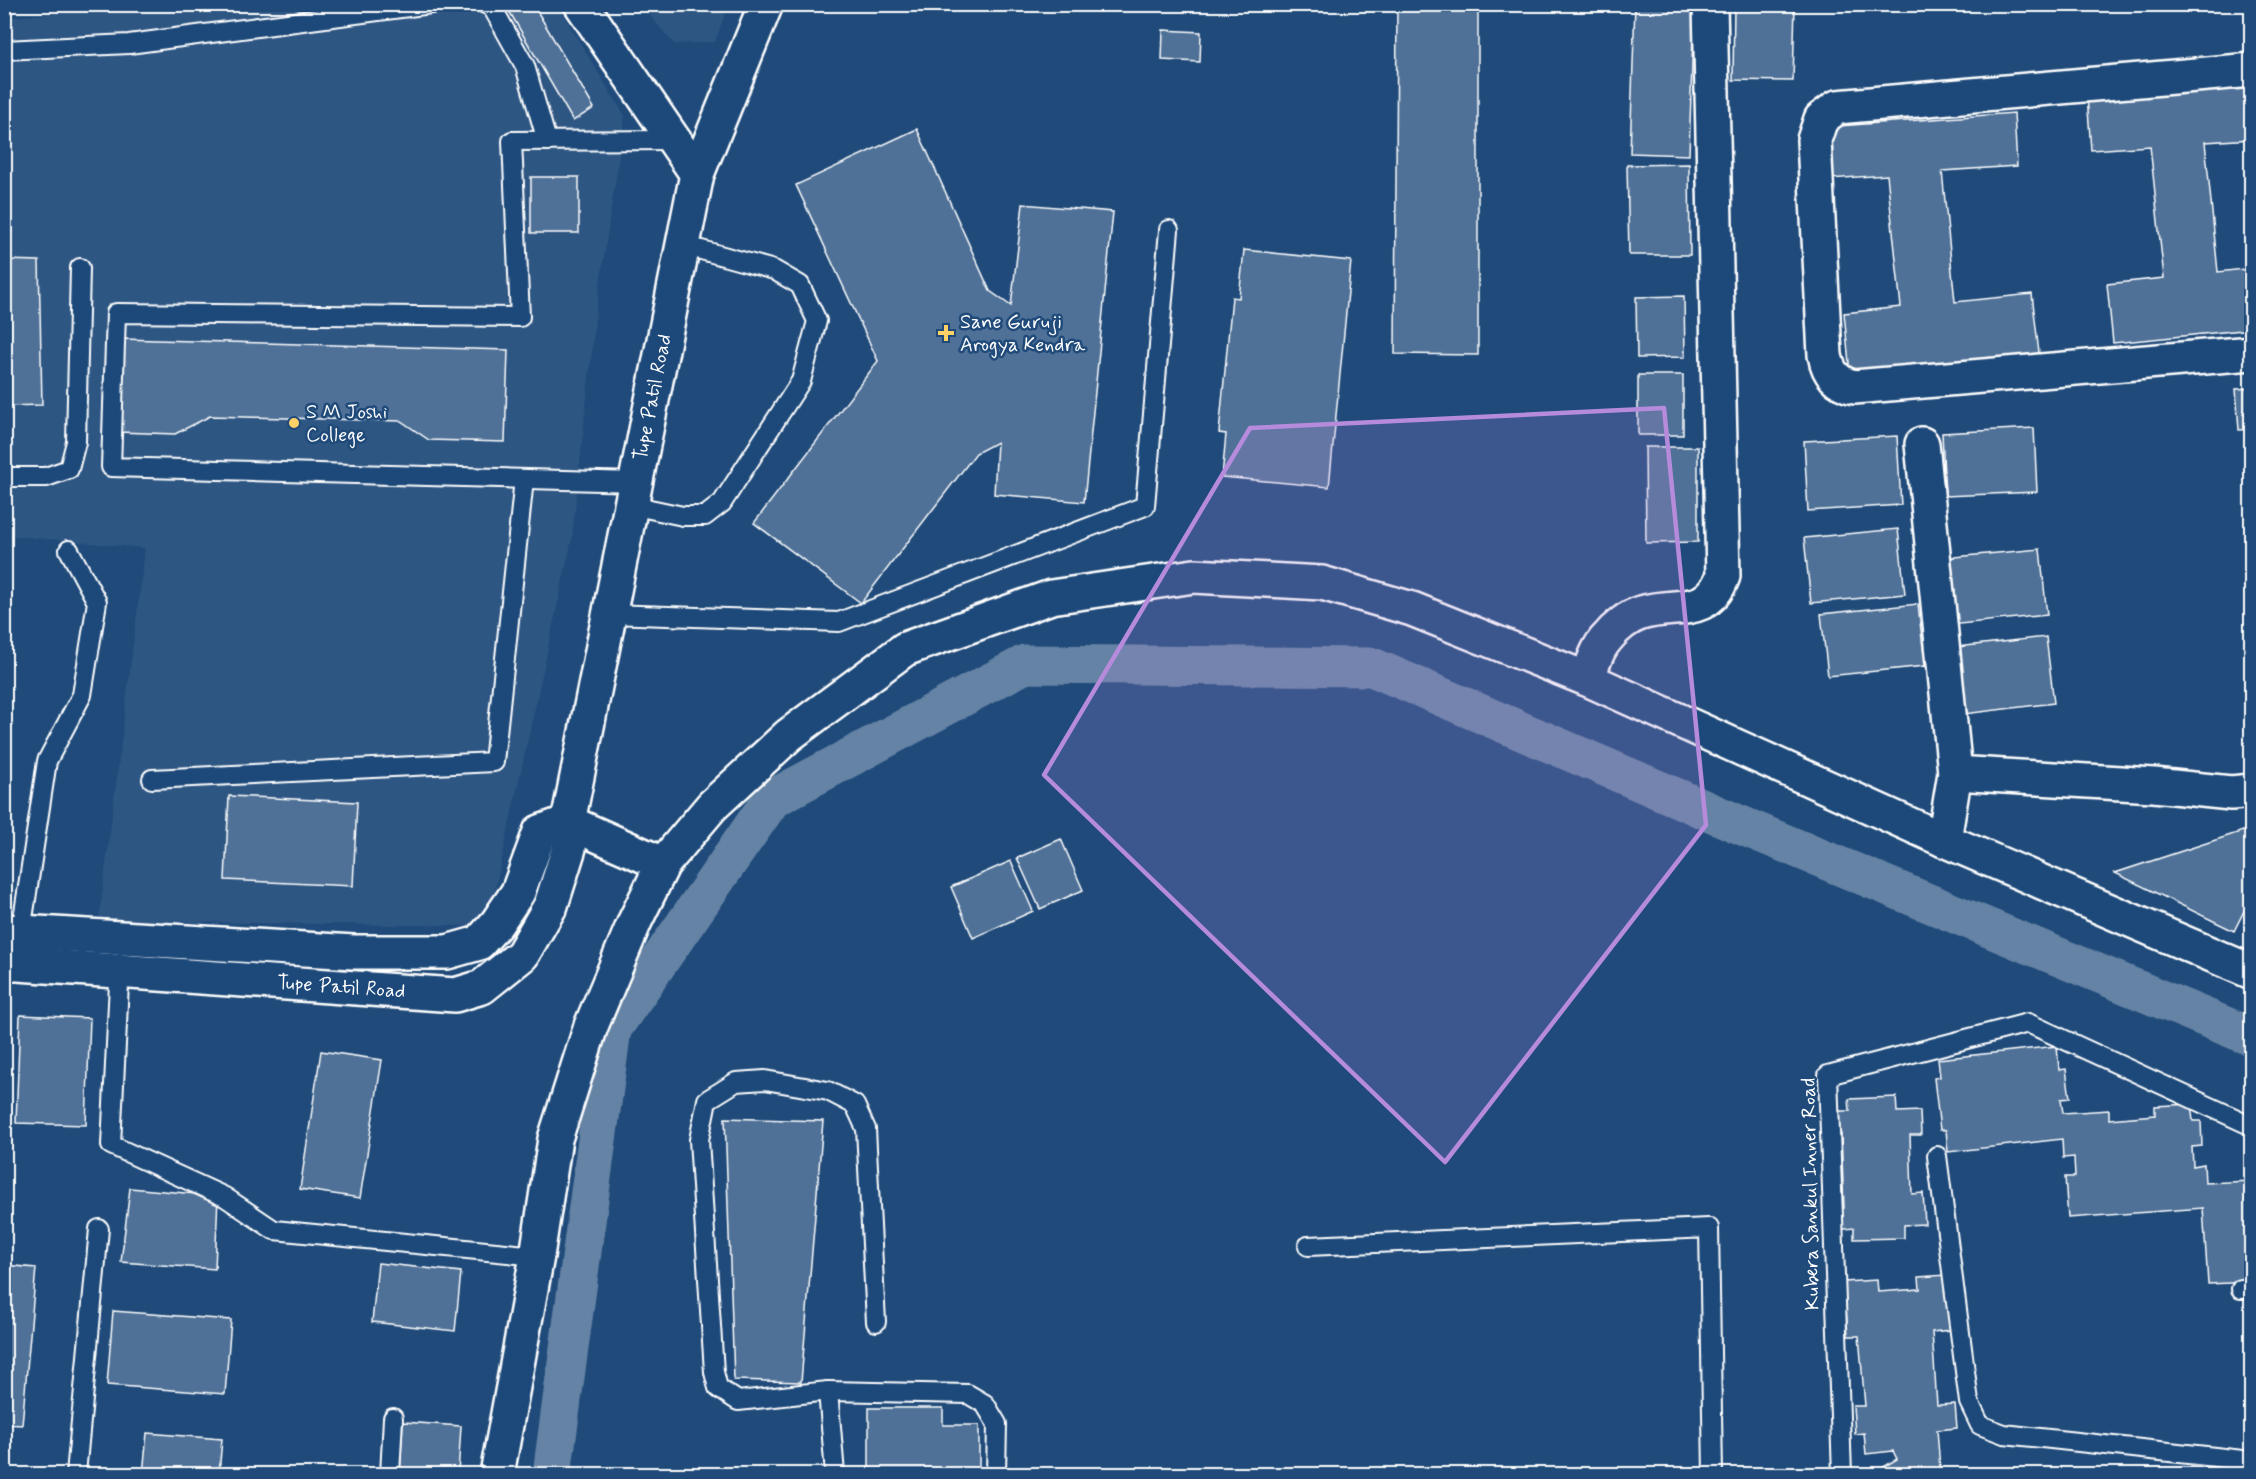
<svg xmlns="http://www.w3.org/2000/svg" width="2256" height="1479" viewBox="0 0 2256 1479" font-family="Mynerve,sans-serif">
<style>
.built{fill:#2e5683}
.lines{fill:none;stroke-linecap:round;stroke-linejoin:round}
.canal{stroke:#6583a4;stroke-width:39}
.building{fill:#507197;stroke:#fff;stroke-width:1.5}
.lane-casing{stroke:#fff;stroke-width:22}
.street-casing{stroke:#fff;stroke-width:38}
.secondary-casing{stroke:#fff;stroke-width:38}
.lane{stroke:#1f4a7a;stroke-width:18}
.street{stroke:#1f4a7a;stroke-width:33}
.secondary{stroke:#1f4a7a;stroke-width:33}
.marked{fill:#b68bdc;fill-opacity:0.2;stroke:#b68bdc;stroke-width:4.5;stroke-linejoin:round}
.poi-dot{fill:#ffd166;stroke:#1f4a7a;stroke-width:2}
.labels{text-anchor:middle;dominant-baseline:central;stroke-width:5;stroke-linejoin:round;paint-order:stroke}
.poi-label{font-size:20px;fill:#fff;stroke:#1f4a7a;text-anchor:start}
.street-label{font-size:20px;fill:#fff;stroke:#1f4a7a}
</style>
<rect width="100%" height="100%" fill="#1f4a7a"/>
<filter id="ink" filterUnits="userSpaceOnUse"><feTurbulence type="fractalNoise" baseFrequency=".0167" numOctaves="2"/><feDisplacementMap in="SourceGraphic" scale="12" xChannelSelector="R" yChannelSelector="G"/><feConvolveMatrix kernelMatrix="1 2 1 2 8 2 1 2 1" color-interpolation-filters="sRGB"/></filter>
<g filter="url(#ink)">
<!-- built -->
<g class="built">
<path d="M152,4L557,5L625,116L596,311L572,539L487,926L99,921L145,548L5,535L4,18Z"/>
<path d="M641,5H728L715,42L674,44Z"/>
</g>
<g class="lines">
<!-- canal -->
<path class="canal" d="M552,1474L612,1029L772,799L1025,664L1372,667L1743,826L2252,1037"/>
</g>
<!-- building -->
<g class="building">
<path d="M505,4H533L594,108L573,121Z"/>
<path d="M1397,4H1478V355L1395,354Z"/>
<path d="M1635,4H1694L1689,155L1630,153Z"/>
<path d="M1734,4H1795L1793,81L1733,80Z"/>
<path d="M1163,30L1201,32L1200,62L1162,60Z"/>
<path d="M2252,85V139L2205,142L2218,272L2252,268V329L2113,343L2107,284L2164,278L2150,146L2091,150L2087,97Z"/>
<path d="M2014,113L2017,166L1942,171L1955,302L2032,294L2039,353L1850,373L1844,313L1901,307L1887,175L1829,179L1825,127Z"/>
<path d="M917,129L990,291L1011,306L1023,204L1113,212L1084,502L994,494L997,442L976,453L861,603L754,523L878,361L796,185Z"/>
<path d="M1689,164L1690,255H1629L1627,165Z"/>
<rect x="531" y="177" width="48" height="56"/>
<path d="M1244,250L1351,261L1329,487L1222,477L1226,434L1219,433L1232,297L1239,298Z"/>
<path d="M4,260L39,261L42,405L4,406Z"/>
<path d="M1684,296L1685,357L1637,358L1636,297Z"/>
<path d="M121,339L508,350L505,442L429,440L401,421L210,416L175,434L118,432Z"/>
<rect x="1638" y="375" width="45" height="60"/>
<path d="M2252,388V429L2239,430L2236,389Z"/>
<path d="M2034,428L2037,492L1945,496L1942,433Z"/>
<path d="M1897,436L1901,505L1808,511L1804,441Z"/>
<path d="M1645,447H1698V542L1646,543Z"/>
<path d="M1898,529L1905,594L1811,603L1804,538Z"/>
<path d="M2040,549L2047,615L1950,625L1944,558Z"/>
<path d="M1918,604L1925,666L1828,676L1821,614Z"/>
<path d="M2046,637L2054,703L1964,714L1957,647Z"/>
<path d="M229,796L357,802L353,886L225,880Z"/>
<path d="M2243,831L2252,835V895L2234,931L2115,873Z"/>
<path d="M1061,839L1083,890L1040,909L1017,858Z"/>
<path d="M1011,861L1033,911L973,938L951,887Z"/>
<path d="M20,1015L90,1018L86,1125L16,1123Z"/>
<path d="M2057,1046L2059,1070L2066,1069L2070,1098L2061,1099L2063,1113L2109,1110V1119L2155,1115V1106L2191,1104L2193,1121H2201L2202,1146L2192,1147L2193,1166L2204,1164L2205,1183L2252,1181V1282L2208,1284L2203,1208L2068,1218L2065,1177H2075L2074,1157L2063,1158L2062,1139L1948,1152L1946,1130H1940L1934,1078L1940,1077L1938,1059Z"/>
<path d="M321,1051L382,1060L360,1198L300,1189Z"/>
<path d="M1896,1097L1897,1112L1920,1111L1921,1135H1910L1912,1194L1923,1193L1925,1224L1904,1225V1238L1854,1239V1228L1836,1230V1209L1844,1208L1841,1134L1833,1135L1832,1111H1850L1849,1099Z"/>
<path d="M725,1118L823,1121L801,1382L734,1380Z"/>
<path d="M130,1188L218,1196L215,1269L121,1262Z"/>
<path d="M378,1263L461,1272L455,1331L372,1322Z"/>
<path d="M4,1265L36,1268L22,1425L4,1424Z"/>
<path d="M1946,1275L1950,1330L1932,1332L1937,1405L1955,1404L1957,1428L1937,1430L1940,1468L1945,1474H1872L1897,1459L1893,1451L1866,1454L1864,1433L1855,1434L1853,1406H1865L1859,1336H1848L1844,1282L1877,1280L1878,1292L1920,1289L1919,1277Z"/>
<path d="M113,1311L231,1320L225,1394L107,1385Z"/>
<path d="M869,1408H943V1425H979V1474H869Z"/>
<path d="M403,1422L461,1426L458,1474H400Z"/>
<path d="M147,1433L222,1439L219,1474H143Z"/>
</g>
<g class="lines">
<defs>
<g id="lane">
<path d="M485,4L492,7L525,66L547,141"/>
<path d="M4,50L129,44L431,4"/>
<path d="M4,477H46L69,469L76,442L80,268"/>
<path d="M636,482L111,467L116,313L520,317L512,141L674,140"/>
<path d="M631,505L683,516H705L722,503L801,381L817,321L800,285L774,270L683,245"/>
<path d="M610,614L839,622L1145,506L1169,230"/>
<path d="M152,779L494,762L524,479"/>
<path d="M21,932L47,761L82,695L97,602L69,550"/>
<path d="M120,963L111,1145L225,1197L274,1230L537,1256"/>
<path d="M1937,1156L1969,1402L1980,1425L2004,1434L2252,1461"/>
<path d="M1308,1246L1709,1228L1713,1474"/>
<path d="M2241,1289H2252"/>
<path d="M876,1322L866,1129L855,1105L828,1091L765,1080L736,1082L707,1100L699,1140L714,1372L718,1388L738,1401L828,1391L968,1394L985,1404L997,1424L996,1474"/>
<path d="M828,1391L835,1474"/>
<path d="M76,1474L99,1229"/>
<path d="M390,1474L393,1418"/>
<path d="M1842,1474L1828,1075L2028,1023L2252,1126"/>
</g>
<g id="street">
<path d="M581,4L697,174"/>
<path d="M2252,70L1837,107L1821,119L1814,140L1825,355C1828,372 1836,383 1854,387L2252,353"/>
<path d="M1922,444L1955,773L1944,840"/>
<path d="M1587,679C1592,667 1597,648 1607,638C1615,628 1628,617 1641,613C1675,602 1707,619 1723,576L1710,4"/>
<path d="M1955,773L2154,785L2231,793L2252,791"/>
</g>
<g id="secondary">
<path d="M568,822L663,864"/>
<path d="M4,931L354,952H447L479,943L497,923L518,892L540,832L568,822"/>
<path id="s1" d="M4,963L455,995L482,987L522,955L551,905L569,848L568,822L697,174L766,4"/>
<path d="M497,1474L537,1256L555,1139L591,1026L635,921L663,864L712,806L789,735L905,649L1051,597L1194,576L1322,583L1412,609L1587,679L1944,840L2252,972"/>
</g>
</defs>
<!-- lane casing -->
<use href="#lane" class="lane-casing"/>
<!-- street casing -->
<use href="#street" class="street-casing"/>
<!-- secondary casing -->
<use href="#secondary" class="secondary-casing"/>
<!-- lane -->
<use href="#lane" class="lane"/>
<!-- street -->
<use href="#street" class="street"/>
<!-- secondary -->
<use href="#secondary" class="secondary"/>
</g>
</g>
<!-- marked area -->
<path class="marked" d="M1664,408L1706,825L1445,1162L1044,775L1250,428Z"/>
<!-- markers -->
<g class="poi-dot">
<path d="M943 324h6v6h6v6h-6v6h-6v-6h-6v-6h6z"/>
<circle cx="294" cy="423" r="6"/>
</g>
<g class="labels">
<!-- poi labels -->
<g class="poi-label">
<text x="960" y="322">Sane Guruji<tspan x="960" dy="23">Arogya Kendra</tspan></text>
<text x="306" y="412">S M Joshi<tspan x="306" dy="23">College</tspan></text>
</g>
<!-- street labels -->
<g class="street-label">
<text stroke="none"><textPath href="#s1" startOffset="1108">Tupe Patil Road</textPath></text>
<text stroke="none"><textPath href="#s1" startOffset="338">Tupe Patil Road</textPath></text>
<text transform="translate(1811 1194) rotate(-91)">Kubera Sankul Inner Road</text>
</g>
</g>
<!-- margin -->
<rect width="2256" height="1479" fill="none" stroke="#1f4a7a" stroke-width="24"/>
<rect x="12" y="12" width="2232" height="1455" fill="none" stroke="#fff" stroke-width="2" filter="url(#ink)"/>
</svg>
